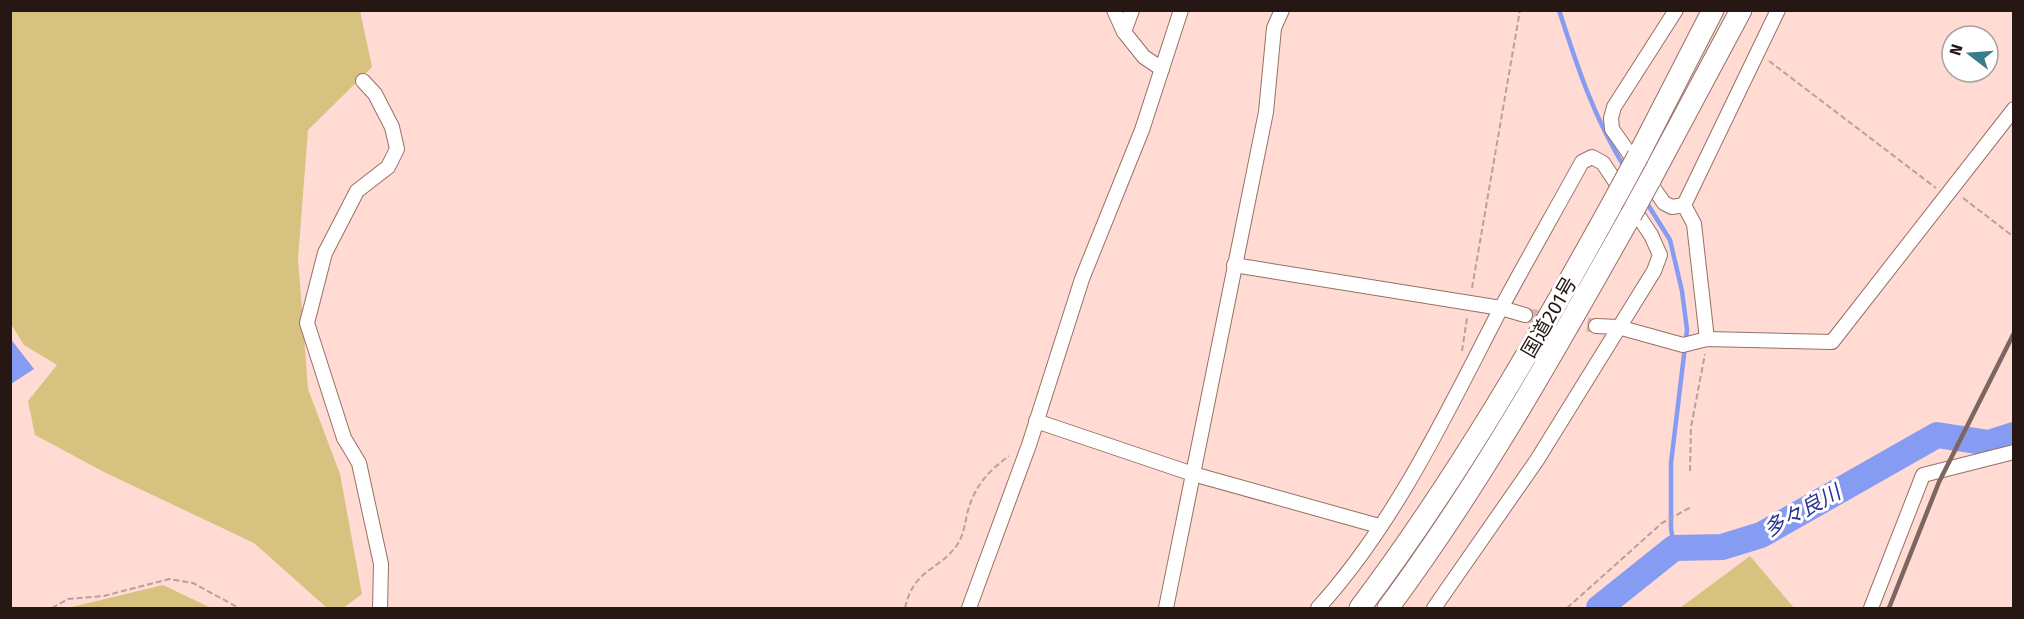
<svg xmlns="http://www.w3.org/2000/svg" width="2024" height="619" viewBox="0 0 2024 619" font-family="'Fira Sans','Noto Sans JP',sans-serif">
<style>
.green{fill:#d7c280}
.water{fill:#869cf3}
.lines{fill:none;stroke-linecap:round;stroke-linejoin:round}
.stream{stroke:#869cf3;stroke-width:4.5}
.river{stroke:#869cf3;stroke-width:26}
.minor-tunnel{stroke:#d4b4ad;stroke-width:14;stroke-dasharray:14 7;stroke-linecap:butt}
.minor-casing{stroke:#977067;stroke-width:16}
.trunk-casing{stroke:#977067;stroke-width:23}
.path{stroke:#bd9f99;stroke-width:2;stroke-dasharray:6 3;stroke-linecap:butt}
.minor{stroke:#fff;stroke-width:14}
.trunk{stroke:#fff;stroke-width:21}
.rail{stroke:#7d6661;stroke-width:4.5}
.trunk-bridge-casing{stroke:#977067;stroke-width:23;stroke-linecap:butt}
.trunk-bridge{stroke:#fff;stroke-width:21}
.labels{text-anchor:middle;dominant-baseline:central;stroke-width:6;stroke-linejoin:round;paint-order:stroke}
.street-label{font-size:20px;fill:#261714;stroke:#fff}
.water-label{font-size:21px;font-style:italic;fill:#2a3396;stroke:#fff}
</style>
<rect width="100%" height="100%" fill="#ffdbd3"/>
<!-- green -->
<g class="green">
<path d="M11,11H360L372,67L308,130L298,258L308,389L340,474L362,594L343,608H327L254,543L104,472L35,435L28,401L57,365L24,345L11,324Z"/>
<path d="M1750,556L1794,608H1680Z"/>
<path d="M163,585L211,608H69L72,607Z"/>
</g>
<!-- water -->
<path class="water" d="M10,338L34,369L11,384H10Z"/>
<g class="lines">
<!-- stream -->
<g class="stream">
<path d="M1559,10C1577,66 1594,118 1625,168"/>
<path d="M1645,200L1670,240L1682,291L1687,330L1671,463V528L1674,548"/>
</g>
<!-- river -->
<path class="river" d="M1599,608L1674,548L1722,547L1761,535L1937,435L1989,443L2014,435"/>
<!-- minor-tunnel -->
<path class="minor-tunnel" d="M1525,315L1596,326"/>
<defs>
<g id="minor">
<path d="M1114,10L1124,32L1132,10"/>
<path d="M1676,10L1614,107L1611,118L1612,129L1664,203L1672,207L1684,205"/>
<path d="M1124,32L1144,57L1162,69"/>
<path d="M363,81L375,94L392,127L397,149L388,167L357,191L325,253L307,323L344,438L359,463L381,564L380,608"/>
<path d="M1684,205L1778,10"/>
<path d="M1684,205L1694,224L1707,339"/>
<path d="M1234,265L1501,308L1525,315"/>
<path d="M1596,326L1618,327L1683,345L1707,339L1832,342L2014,109"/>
<path d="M1036,421L1193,474L1379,526"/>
<path d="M969,608L1029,445L1082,279L1142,130L1181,10"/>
<path d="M1166,608L1266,112L1274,28L1282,10"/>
<path d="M1318,608C1396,522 1447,412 1500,310C1527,260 1555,211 1582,162L1592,157L1603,163L1651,235L1660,255L1654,271L1537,460L1434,608"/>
<path d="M1871,608L1923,475L2014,452"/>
</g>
<g id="trunk">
<path d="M1638,156L1713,10"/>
<path d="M1650,180L1741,10"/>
<path d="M1360,608C1458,478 1539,337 1617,195"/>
<path d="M1388,608C1480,484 1555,350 1631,215"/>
</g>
</defs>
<!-- minor casing -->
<use href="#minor" class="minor-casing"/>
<!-- trunk casing -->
<use href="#trunk" class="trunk-casing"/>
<!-- path -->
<g class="path">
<path d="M1769,61L1936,188"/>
<path d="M1963,198L2014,237"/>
<path d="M1472,288L1520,10"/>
<path d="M1462,351L1467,318"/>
<path d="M1690,471L1691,427L1705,354"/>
<path d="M52,608L68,599L104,596L169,579L193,583L239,608"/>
<path d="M905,608C914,568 939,571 957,545C963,536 965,525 967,514C974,487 987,472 1009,456"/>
<path d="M1567,608L1662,523L1691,507"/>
</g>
<!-- minor -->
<use href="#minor" class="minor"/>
<!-- trunk -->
<use href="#trunk" class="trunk"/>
<!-- rail -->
<path class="rail" d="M1889,608L1939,482L2014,333"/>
<defs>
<g id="trunk-bridge">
<path d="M1617,195L1638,156"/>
<path d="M1631,215L1650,180"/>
</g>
</defs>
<!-- trunk-bridge casing -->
<use href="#trunk-bridge" class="trunk-bridge-casing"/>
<!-- trunk-bridge -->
<use href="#trunk-bridge" class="trunk-bridge"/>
</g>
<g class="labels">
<!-- street labels -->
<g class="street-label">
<text transform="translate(1549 317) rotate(-60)">国道201号</text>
</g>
<!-- water labels -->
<g class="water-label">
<text transform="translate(1802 511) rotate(-29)">多々良川</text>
</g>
</g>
<!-- border -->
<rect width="2024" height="619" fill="none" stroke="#261714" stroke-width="24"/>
<!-- north arrow -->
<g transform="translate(1970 54) rotate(287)"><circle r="28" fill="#ffffff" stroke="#a8a2a1" stroke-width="1.5"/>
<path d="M0-4.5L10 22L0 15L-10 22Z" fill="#387d8b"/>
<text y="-9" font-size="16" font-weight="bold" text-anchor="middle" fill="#261714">N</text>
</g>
</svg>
